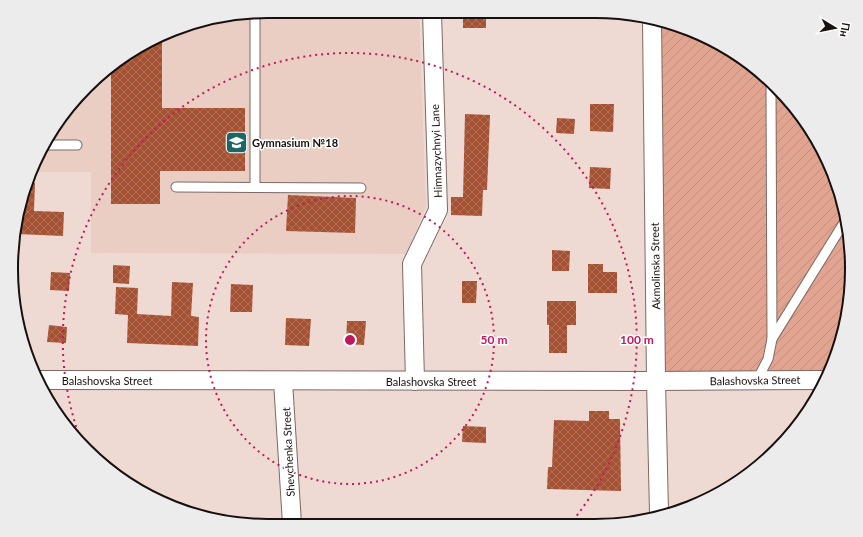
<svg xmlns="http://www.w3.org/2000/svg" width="863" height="537" viewBox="0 0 863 537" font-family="Lato,sans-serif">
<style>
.built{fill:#eacdc3}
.garden{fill:url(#garden-furrows)}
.building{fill:url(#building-cross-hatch)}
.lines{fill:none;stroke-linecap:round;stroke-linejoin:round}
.service-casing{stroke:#7c6a63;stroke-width:11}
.minor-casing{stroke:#7c6a63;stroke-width:20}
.service{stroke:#fff;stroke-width:9}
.minor{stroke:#fff;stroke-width:18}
.ring{fill:none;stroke:#c2185b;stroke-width:2;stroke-dasharray:2 4}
.labels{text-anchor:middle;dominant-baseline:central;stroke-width:3;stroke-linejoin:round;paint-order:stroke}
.poi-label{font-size:11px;font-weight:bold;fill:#17100e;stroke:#fff;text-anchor:start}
.street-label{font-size:11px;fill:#17100e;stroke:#fff}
.rim{fill:none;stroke:#17100e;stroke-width:2}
.centre{fill:#c2185b;stroke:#fff;stroke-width:2}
.ring-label{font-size:12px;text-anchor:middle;font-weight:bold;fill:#c2185b;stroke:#fff;stroke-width:3;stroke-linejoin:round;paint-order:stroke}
</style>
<defs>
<pattern id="garden-furrows" width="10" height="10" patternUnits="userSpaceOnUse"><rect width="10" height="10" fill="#e1a490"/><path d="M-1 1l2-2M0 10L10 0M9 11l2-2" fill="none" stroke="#c08c7b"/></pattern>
<pattern id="building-cross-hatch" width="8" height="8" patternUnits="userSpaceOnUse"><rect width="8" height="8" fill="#a75133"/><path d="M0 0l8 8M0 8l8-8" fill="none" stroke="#ac705b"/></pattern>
</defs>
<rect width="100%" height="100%" fill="#efdad3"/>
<!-- built -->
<path class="built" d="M269,11L419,12L426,207L406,254L91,253V172H32L64,112L125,55L186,25Z"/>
<!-- garden -->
<path class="garden" d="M652,20L693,31L751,64L818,140L850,235L843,335L821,380L656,381Z"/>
<!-- building -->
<g class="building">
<rect x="463" y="12" width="23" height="16"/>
<path d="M162,36V108H245V171H160V204H111V67L125,55Z"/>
<path d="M590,104H614L613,132L590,131Z"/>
<path d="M465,114L490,115L487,190H483L482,216L451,215V197H463Z"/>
<path d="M557,118L575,119L574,134L556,133Z"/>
<path d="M590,167L611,168L610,189L589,188Z"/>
<path d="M27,182L35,183L34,211L64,212L63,236L17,234L25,186Z"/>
<path d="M288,195L356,198L355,233L286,231Z"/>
<path d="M552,250L570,251L569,271H552Z"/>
<path d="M588,264H603V272H617V293H588Z"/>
<path d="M113,265L130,266L129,284L113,283Z"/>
<path d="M51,272L70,273L69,291L50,290Z"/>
<path d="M462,281H477L476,303H462Z"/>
<path d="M172,282L193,283L191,316L199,317L198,346L127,343L128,315L115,314L116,287L138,288L137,314L171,316Z"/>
<path d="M231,284L253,285L252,312H230Z"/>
<path d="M547,301H576V325H567V353H549V325H547Z"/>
<path d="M286,318L311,319L309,346L285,345Z"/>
<path d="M347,321H366L364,345L346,344Z"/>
<path d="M49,325L67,327L66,343L47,342Z"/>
<path d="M589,411H609V419H620L621,491L547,489L548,467H552L554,420L589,421Z"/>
<path d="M463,426L486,427V443L462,442Z"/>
</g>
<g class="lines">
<defs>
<g id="service">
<path d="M255,13V186"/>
<path d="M771,87L772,339"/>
<path d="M47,145H77"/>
<path d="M176,187L361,188"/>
<path d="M757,380L768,359L772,339L845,221"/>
</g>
<g id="minor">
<path d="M652,20L656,381L659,513"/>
<path d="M40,380L656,381L821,380"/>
<path d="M283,381L292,524"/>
<path d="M415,381L412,264L438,210L432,12"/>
</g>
</defs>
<!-- service casing -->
<use href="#service" class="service-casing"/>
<!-- minor casing -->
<use href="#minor" class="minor-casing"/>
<!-- service -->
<use href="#service" class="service"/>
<!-- minor -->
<use href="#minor" class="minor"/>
</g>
<!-- distance rings -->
<g class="ring">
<circle cx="350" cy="340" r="144"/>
<path d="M80 438A287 287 0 1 1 570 524"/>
</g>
<!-- icons -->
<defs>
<symbol id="school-square" viewBox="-11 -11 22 22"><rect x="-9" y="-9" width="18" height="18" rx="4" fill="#1b6763" stroke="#fff"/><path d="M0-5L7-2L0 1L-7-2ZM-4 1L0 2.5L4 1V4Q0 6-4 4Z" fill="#fff"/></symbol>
</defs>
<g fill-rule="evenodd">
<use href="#school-square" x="224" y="130" width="25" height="25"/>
</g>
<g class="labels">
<!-- poi labels -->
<g class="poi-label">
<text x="252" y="142">Gymnasium №18</text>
</g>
<!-- street labels -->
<g class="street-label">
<text transform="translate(436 151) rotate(-92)">Himnazychnyi Lane</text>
<text transform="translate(655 266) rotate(-91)">Akmolinska Street</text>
<text x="107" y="380">Balashovska Street</text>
<text transform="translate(755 380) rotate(-1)">Balashovska Street</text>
<text x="431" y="381">Balashovska Street</text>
<text transform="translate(288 452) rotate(-93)">Shevchenka Street</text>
</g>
</g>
<!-- crop -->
<path d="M0 0H863V537H0ZM268 18H595A250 250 0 0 1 845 268V269A250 250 0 0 1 595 519H268A250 250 0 0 1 18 269V268A250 250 0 0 1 268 18Z" fill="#ececec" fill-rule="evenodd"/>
<path class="rim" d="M268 18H595A250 250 0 0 1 845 268V269A250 250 0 0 1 595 519H268A250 250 0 0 1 18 269V268A250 250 0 0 1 268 18Z"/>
<circle cx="350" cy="340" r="6" class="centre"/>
<g class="ring-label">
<text x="494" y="344">50 m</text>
<text x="637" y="344">100 m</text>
</g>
<!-- north arrow -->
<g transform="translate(835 28) rotate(100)" stroke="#ffffff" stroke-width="3" paint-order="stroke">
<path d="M0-3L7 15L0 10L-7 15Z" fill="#17100e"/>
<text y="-6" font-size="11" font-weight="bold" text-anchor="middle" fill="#17100e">Пн</text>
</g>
</svg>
